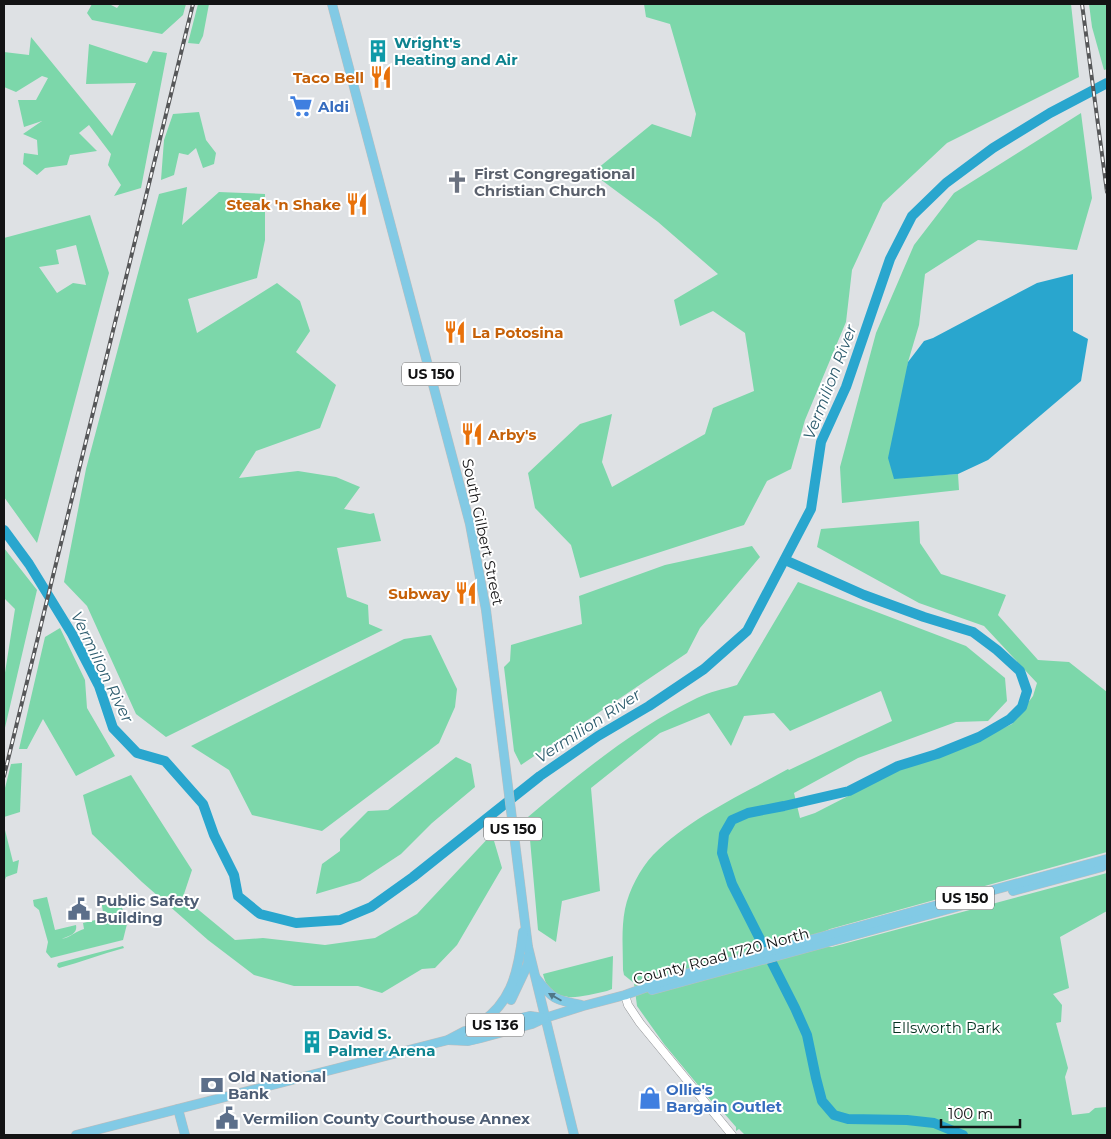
<svg xmlns="http://www.w3.org/2000/svg" width="1111" height="1139" viewBox="0 0 1111 1139" font-family="Montserrat,sans-serif">
<style>
.green{fill:#7cd7aa;fill-rule:evenodd}
.water{fill:#29a6ce}
.lines{fill:none;stroke-linecap:round;stroke-linejoin:round}
.river{stroke:#29a6ce;stroke-width:10}
.minor-casing{stroke:#929497;stroke-width:9}
.major-casing{stroke:#bdbdbd;stroke-width:10}
.minor{stroke:#fff;stroke-width:8}
.major{stroke:#82cae5;stroke-width:9}
.rail-casing{stroke:#565759;stroke-width:4}
.rail{stroke:#fff;stroke-width:2;stroke-dasharray:5.5;stroke-linecap:butt}
.oneway{fill:#507887}
.labels{text-anchor:middle;dominant-baseline:central;stroke-width:4;stroke-linejoin:round;paint-order:stroke}
.shield{fill:#fff;stroke:#5a5a5a;stroke-width:1}
.shield-label{font-size:14px;font-weight:bold;fill:#131314}
.culture-label{font-size:15px;font-weight:bold;fill:#0d838f;stroke:#fff;text-anchor:start}
.food-label{font-size:15px;font-weight:bold;fill:#c56008;stroke:#fff;text-anchor:end}
.shop-label{font-size:15px;font-weight:bold;fill:#366cbe;stroke:#fff;text-anchor:start}
.worship-label{font-size:15px;font-weight:bold;fill:#5b616d;stroke:#fff;text-anchor:start}
.street-label{font-size:15px;fill:#131314;stroke:#fff}
.service-label{font-size:15px;font-weight:bold;fill:#4e5e75;stroke:#fff;text-anchor:start}
.park-label{font-size:15px;fill:#053321;stroke:#fff}
.water-label{font-size:16px;font-style:italic;fill:#2d5c6e;stroke:#fff}
</style>
<rect width="100%" height="100%" fill="#dee1e4"/>
<!-- green -->
<g class="green">
<path d="M92,4H109L117,8L120,4H186L183,15L162,34L92,20L87,13Z"/>
<path d="M198,4H209L203,36L199,44L188,43Z"/>
<path d="M644,4H1071L1079,77L947,143L883,203L852,270L846,322L805,420L791,469L767,481L744,525L580,578L571,545L535,508L528,473L580,424L612,414L602,462L612,487L705,434L713,408L754,391L745,333L713,311L680,326L674,300L718,274L658,222L592,173L652,124L691,137L696,114L670,24L646,17Z"/>
<path d="M1089,4H1107V69L1104,70L1092,27Z"/>
<path d="M31,37L112,136L136,83L86,84L89,44L147,63L153,51L167,53L141,188L114,196L121,185L108,165L111,154L89,125L79,133L97,151L70,155L67,165L45,168L37,175L23,164L24,153L38,155L37,140L23,134L42,121L24,127L18,100H36L48,78L42,76L16,92L4,87V52L29,55Z"/>
<path d="M199,112L206,140L216,153L214,164L203,168L196,148L188,155L179,153L174,175L161,180L164,140L173,114Z"/>
<path d="M1081,113L1092,198L1077,250L978,240L925,274L919,325L908,362L894,478L958,474L959,490L842,503L840,467L876,333L914,245L954,193Z"/>
<path d="M187,187L182,225L219,192L265,194V240L257,278L188,299L197,333L277,283L300,301L310,331L296,352L336,385L320,428L256,451L239,478L298,471L336,477L360,487L344,509L370,514L374,513L381,541L337,548L347,597L368,605L369,624L383,630L166,737L136,714L87,606L64,582L86,469L159,194Z"/>
<path d="M90,215L109,273L37,543L4,497V238ZM76,245L86,285L73,283L57,293L39,267L59,264L56,250Z"/>
<path d="M919,521L920,543L941,574L1006,595L998,615L1038,660L1069,662L1107,692V852L830,929L821,933L825,947H832L1107,873V911L1060,937L1069,988L1053,994L1062,1005L1061,1022L1056,1023L1068,1068L1065,1077L1072,1115L1089,1113L1095,1108L1107,1107V1135H745L739,1129L736,1131V1127L723,1112L717,1108L664,1044L637,1006L634,983L624,975L623,970C623,950 621,929 625,909C629,890 640,869 653,855C689,818 743,794 788,769L789,770L892,721L881,691L790,731L774,713L744,716L731,746L709,713L660,733L591,788L600,891L562,901L556,942L538,930L528,817C580,773 635,728 697,698C709,692 724,689 737,685L798,582L966,646L1005,678L1007,701L988,721L956,722L858,758L794,793L800,818L815,813L897,771L960,749L1012,724L1033,696L1037,683L984,626L919,603L817,547L821,529Z"/>
<path d="M752,546L760,557L700,628L687,653L521,765L514,751L504,667L510,661L511,645L582,624L579,596L665,565Z"/>
<path d="M4,548L37,590L4,732V679L15,609L4,598Z"/>
<path d="M60,628L85,680L87,708L115,756L76,776L43,719L27,749H19L45,637Z"/>
<path d="M431,635L457,689L455,707L439,743L322,831L252,815L229,770L191,746L404,639Z"/>
<path d="M456,757L471,764L475,787L432,823L401,854L360,881L316,894L322,864L340,851V839L368,811L388,810Z"/>
<path d="M22,763L20,812L4,817V792L11,764Z"/>
<path d="M131,775L192,870L183,897L235,940L263,938L325,945L375,938L417,914L492,834L502,868L457,945L435,968L422,969L382,993L358,986H294L254,975L208,940L142,882L92,834L83,795Z"/>
<path d="M4,826L13,862L19,860L17,873L6,877L4,883Z"/>
<path d="M47,897L55,930L76,925C78,935 67,936 62,939C71,937 76,931 84,929L83,923L104,918L101,900L102,899L104,905L120,901L127,924L123,940L51,958L46,952L48,942L39,910L34,906L33,900Z"/>
<path d="M123,946L124,948C102,954 81,962 59,968L57,966L58,963Z"/>
<path d="M613,956L612,989L607,991C582,996 551,1008 543,974Z"/>
</g>
<!-- water -->
<path class="water" d="M1073,274V331L1088,339L1081,381L988,460L958,474L894,479L888,458L908,362L924,341L933,338L1037,283Z"/>
<g class="lines">
<!-- river -->
<g class="river">
<path d="M4,530L29,564L72,634L99,686L113,728L137,753L165,761L203,804L214,835L234,875L238,896L260,914L296,923L340,920L371,907L413,877L540,776L598,736L649,706L704,669L747,631L811,509L821,442L846,387L890,259L912,216L946,183L993,148L1050,113L1107,83"/>
<path d="M785,560L864,595L924,617L973,632L997,650L1020,671L1027,691L1022,707L1010,719L979,737L937,754L898,766L849,791L784,806L748,813L732,820L724,834L722,853L732,884L795,1008L807,1035L816,1078L822,1101L834,1115L848,1119L907,1120L934,1123L963,1135"/>
</g>
<defs>
<path id="minor" d="M625,995L628,1005L640,1023L732,1135"/>
<g id="major">
<path d="M332,4L470,524L486,610L528,947L574,1135"/>
<path d="M1013,891L1102,867"/>
<path d="M536,978C552,999 555,1000 581,1005"/>
<path d="M652,990L989,898"/>
<path d="M511,1000L528,964V957"/>
<path d="M472,1028C511,1007 518,974 523,932"/>
<path d="M448,1040L468,1041L481,1038L532,1024L545,1018L583,1006L625,995L678,976L1107,859"/>
<path d="M178,1109L185,1135"/>
<path d="M76,1135L448,1040L465,1031H475L513,1020L530,1016L544,1018"/>
</g>
</defs>
<!-- minor casing -->
<use href="#minor" class="minor-casing"/>
<!-- major casing -->
<use href="#major" class="major-casing"/>
<!-- minor -->
<use href="#minor" class="minor"/>
<!-- major -->
<use href="#major" class="major"/>
<defs>
<g id="rail">
<path d="M1082,4L1107,192"/>
<path d="M4,776L193,4"/>
</g>
</defs>
<!-- rail casing -->
<use href="#rail" class="rail-casing"/>
<!-- rail -->
<use href="#rail" class="rail"/>
</g>
<!-- one-way arrows -->
<defs><path id="oneway-solid" d="M-6-.8H1V-3.2L6.5 0L1 3.2V.8H-6Z" transform="scale(1.25)"/></defs>
<use class="oneway" href="#oneway-solid" transform="translate(555 997) rotate(-150)"/>
<!-- icons -->
<defs>
<symbol id="building-bare" viewBox="-9 -9 18 18"><path d="M-4-6H4V6H1V3H-1V6H-4ZM-2.5-4.3h1.7v1.8h-1.7ZM.8-4.3h1.7v1.8H.8ZM-2.5-1h1.7V.8h-1.7ZM.8-1h1.7V.8H.8Z" fill="#0f9aa8" stroke="#fff" stroke-width="2.5" paint-order="stroke"/></symbol>
<symbol id="restaurant-bare" viewBox="-9 -9 18 18"><path d="M-5-6h1v4h1v-4h1v4h1v-4h1v5L-1.5 .5V6h-2V.5L-5-1ZM5-6V6H3V1.5H1.5Q1.5-4 5-6Z" fill="#e8710a" stroke="#fff" stroke-width="2.5" paint-order="stroke"/></symbol>
<symbol id="supermarket-bare" viewBox="-9 -9 18 18"><path d="M-6-5.5h2.5l.6 2H6L4.5 2H-2.5L-4.4-4H-6ZM-1.5 3.2a1.3 1.3 0 1 0 .1 0ZM3 3.2a1.3 1.3 0 1 0 .1 0Z" fill="#3f7fe0" stroke="#fff" stroke-width="2.5" paint-order="stroke"/></symbol>
<symbol id="church-bare" viewBox="-9 -9 18 18"><path d="M-1.2-6h2.4v3.5h3.3v2.4h-3.3V6h-2.4V-.1h-3.3v-2.4h3.3Z" fill="#6b7280" stroke="#fff" stroke-width="2.5" paint-order="stroke"/></symbol>
<symbol id="civic-bare" viewBox="-9 -9 18 18"><path d="M-.6-6.5H3V-4.5H.6V-3L4-1V1h2V6H-6V1h2V-1L-.6-3ZM-1.2 2.5V6h2.4V2.5Z" fill="#5c6f8a" stroke="#fff" stroke-width="2.5" paint-order="stroke"/></symbol>
<symbol id="bank-bare" viewBox="-9 -9 18 18"><path d="M-6-4H6V4H-6ZM0-2.3a2.3 2.3 0 1 0 0 4.6a2.3 2.3 0 1 0 0-4.6Z" fill="#5c6f8a" stroke="#fff" stroke-width="2.5" paint-order="stroke"/></symbol>
<symbol id="shop-bare" viewBox="-9 -9 18 18"><path d="M-5-2.5h2.3a2.7 3.5 0 0 1 5.4 0H5L5.5 6h-11ZM-1.5-2.5h3a1.5 2.3 0 0 0-3 0Z" fill="#3f7fe0" stroke="#fff" stroke-width="2.5" paint-order="stroke"/></symbol>
</defs>
<g fill-rule="evenodd">
<use href="#building-bare" x="362" y="35" width="32" height="32"/>
<use href="#restaurant-bare" x="365" y="61" width="32" height="32"/>
<use href="#supermarket-bare" x="285" y="90" width="32" height="32"/>
<use href="#church-bare" x="441" y="166" width="32" height="32"/>
<use href="#restaurant-bare" x="341" y="188" width="32" height="32"/>
<use href="#restaurant-bare" x="439" y="316" width="32" height="32"/>
<use href="#restaurant-bare" x="456" y="418" width="32" height="32"/>
<use href="#restaurant-bare" x="450" y="577" width="32" height="32"/>
<use href="#civic-bare" x="63" y="893" width="32" height="32"/>
<use href="#building-bare" x="296" y="1026" width="32" height="32"/>
<use href="#bank-bare" x="196" y="1069" width="32" height="32"/>
<use href="#shop-bare" x="634" y="1082" width="32" height="32"/>
<use href="#civic-bare" x="211" y="1102" width="32" height="32"/>
</g>
<g class="labels">
<!-- shield labels -->
<g class="shield">
<rect x="402" y="362.5" width="58" height="23" rx="4"/>
<rect x="484" y="817.5" width="58" height="23" rx="4"/>
<rect x="936" y="886.5" width="58" height="23" rx="4"/>
<rect x="466" y="1013.5" width="58" height="23" rx="4"/>
</g>
<g class="shield-label">
<text x="431" y="374">US 150</text>
<text x="513" y="829">US 150</text>
<text x="965" y="898">US 150</text>
<text x="495" y="1025">US 136</text>
</g>
<!-- culture labels -->
<g class="culture-label">
<text x="394" y="42">Wright's<tspan x="394" dy="17">Heating and Air</tspan></text>
<text x="328" y="1033">David S.<tspan x="328" dy="17">Palmer Arena</tspan></text>
</g>
<!-- food labels -->
<g class="food-label">
<text x="364" y="77">Taco Bell</text>
<text x="341" y="204">Steak 'n Shake</text>
<text x="472" y="332" text-anchor="start">La Potosina</text>
<text x="488" y="434" text-anchor="start">Arby's</text>
<text x="450" y="593">Subway</text>
</g>
<!-- shop labels -->
<g class="shop-label">
<text x="318" y="106">Aldi</text>
<text x="666" y="1089">Ollie's<tspan x="666" dy="17">Bargain Outlet</tspan></text>
</g>
<!-- worship labels -->
<g class="worship-label">
<text x="474" y="173">First Congregational<tspan x="474" dy="17">Christian Church</tspan></text>
</g>
<!-- street labels -->
<g class="street-label">
<text transform="translate(483 532) rotate(78)">South Gilbert Street</text>
<text transform="translate(721 956) rotate(-15)">County Road 1720 North</text>
</g>
<!-- service labels -->
<g class="service-label">
<text x="96" y="900">Public Safety<tspan x="96" dy="17">Building</tspan></text>
<text x="228" y="1076">Old National<tspan x="228" dy="17">Bank</tspan></text>
<text x="243" y="1118">Vermilion County Courthouse Annex</text>
</g>
<!-- park labels -->
<g class="park-label">
<text x="946" y="1027">Ellsworth Park</text>
</g>
<!-- water labels -->
<g class="water-label">
<text transform="translate(830 382) rotate(-69)">Vermilion River</text>
<text transform="translate(102 667) rotate(64)">Vermilion River</text>
<text transform="translate(588 726) rotate(-33)">Vermilion River</text>
</g>
</g>
<!-- border -->
<rect width="1111" height="1139" fill="none" stroke="#131314" stroke-width="10"/>
<!-- scale -->
<path d="M941 1119v8h79v-8" fill="none" stroke="#131314" stroke-width="2.5"/>
<text x="948" y="1119" font-size="15" fill="#131314" stroke="#ffffff" stroke-width="4" paint-order="stroke">100 m</text>
</svg>
